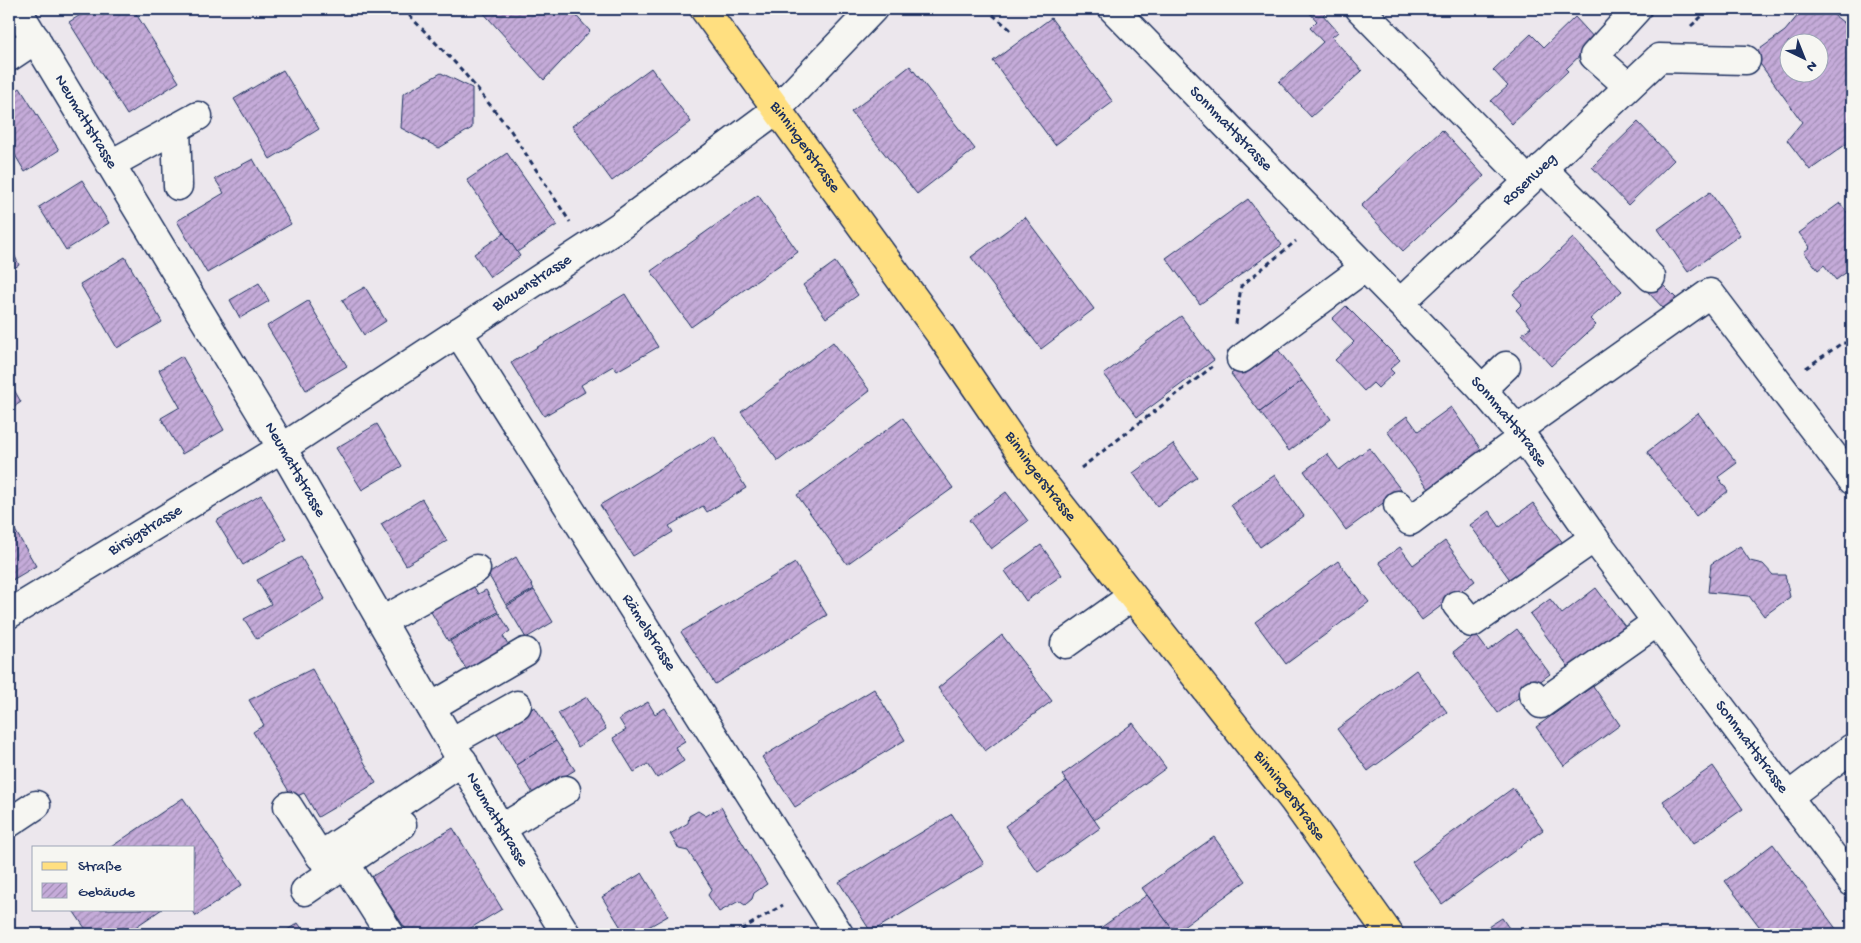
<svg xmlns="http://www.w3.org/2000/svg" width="1861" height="943" viewBox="0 0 1861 943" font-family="'Gochi Hand',sans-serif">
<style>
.building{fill:url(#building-hatch);stroke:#1b2f5e;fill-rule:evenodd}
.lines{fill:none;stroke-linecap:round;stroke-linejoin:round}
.minor-casing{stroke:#1b2f5e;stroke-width:31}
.major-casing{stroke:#1b2f5e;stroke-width:31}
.path{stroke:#1b2f5e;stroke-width:3;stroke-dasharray:5 4;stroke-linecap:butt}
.minor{stroke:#f6f6f2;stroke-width:28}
.major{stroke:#ffdf80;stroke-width:28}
.labels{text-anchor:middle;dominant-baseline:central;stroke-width:5;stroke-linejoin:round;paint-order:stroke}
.street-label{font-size:16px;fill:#1b2f5e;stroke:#f6f6f2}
</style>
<defs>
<pattern id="building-hatch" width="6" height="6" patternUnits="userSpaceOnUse" patternTransform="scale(1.25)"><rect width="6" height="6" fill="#c5abd9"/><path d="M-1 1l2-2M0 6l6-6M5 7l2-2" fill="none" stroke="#9f8cb3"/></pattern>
</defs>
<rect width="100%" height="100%" fill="#ece7ed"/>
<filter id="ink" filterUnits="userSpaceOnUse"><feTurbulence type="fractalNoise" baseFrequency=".02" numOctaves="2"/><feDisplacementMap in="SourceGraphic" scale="10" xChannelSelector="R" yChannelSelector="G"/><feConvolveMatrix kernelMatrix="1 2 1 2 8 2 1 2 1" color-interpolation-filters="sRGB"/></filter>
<g filter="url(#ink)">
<!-- building -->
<g class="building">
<path d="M90,9H133L179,82L127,115L69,22Z"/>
<path d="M480,9H570L590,31L544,80Z"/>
<path d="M1306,9H1329L1323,15L1338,32L1332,37L1362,71L1311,117L1279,82L1323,42L1310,28L1317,21Z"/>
<path d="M1803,9H1826L1852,29V140L1810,170L1787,140L1802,122L1753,54L1785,31ZM1788,42H1818V72H1788Z"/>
<path d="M1575,17L1596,40L1566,69L1568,71L1512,124L1491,101L1508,86L1493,70L1531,34L1544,47Z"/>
<path d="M1051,18L1113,102L1055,145L993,61Z"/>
<path d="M910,66L975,149L917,194L851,112Z"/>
<path d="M651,68L691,122L612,181L572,126Z"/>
<path d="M283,70L319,129L270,159L234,99Z"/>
<path d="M441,73L472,88V128L439,148L401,128L403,94Z"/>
<path d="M20,88L59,150L25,172L9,145V96Z"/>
<path d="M1638,122L1674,160L1628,205L1592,167Z"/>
<path d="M1442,130L1484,176L1403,251L1361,206Z"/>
<path d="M507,153L557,225L517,252L467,180Z"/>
<path d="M253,159L291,224L207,273L177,221L224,193L215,179Z"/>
<path d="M82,180L109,223L66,250L39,207Z"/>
<path d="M1710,192L1740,235L1688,272L1658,229Z"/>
<path d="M758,195L798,252L691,327L651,271Z"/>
<path d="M1248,199L1282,245L1200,304L1166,258Z"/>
<path d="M1840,203L1852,219V268L1836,280L1824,265L1818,270L1804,252L1810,247L1799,233Z"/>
<path d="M1025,217L1094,309L1041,349L971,257Z"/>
<path d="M504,233L520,256L490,277L474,254Z"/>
<path d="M1573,238L1622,291L1590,319L1596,325L1551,366L1522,334L1531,327L1516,310L1522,304L1513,294Z"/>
<path d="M12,250L19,265L9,271V252Z"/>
<path d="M125,257L162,322L117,348L80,284Z"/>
<path d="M835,262L858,295L826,318L803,285Z"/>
<path d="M1658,280L1677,299L1665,310L1646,290Z"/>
<path d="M259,283L269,301L240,318L230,300Z"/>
<path d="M365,287L386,321L364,335L342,300Z"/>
<path d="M625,294L658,347L617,371L613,366L581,385L585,392L544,416L511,363Z"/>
<path d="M308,301L347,366L306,390L267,326Z"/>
<path d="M1346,306L1400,360L1390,369L1394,373L1378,388L1373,383L1364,391L1335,360L1354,342L1332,319Z"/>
<path d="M1181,316L1214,360L1137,417L1104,374Z"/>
<path d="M833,342L870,391L778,461L741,412Z"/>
<path d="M1273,343L1302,381L1260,412L1231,374Z"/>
<path d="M182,356L224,430L182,454L161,418L180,407L159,370Z"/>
<path d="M9,381L21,402L9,410Z"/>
<path d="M1302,381L1331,419L1289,451L1260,412Z"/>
<path d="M1451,407L1482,451L1429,489L1387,431L1407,416L1418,431Z"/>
<path d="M1698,413L1737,463L1718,477L1728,491L1696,516L1647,452Z"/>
<path d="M903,418L953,488L847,564L797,495Z"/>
<path d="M377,424L402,466L362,490L336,448Z"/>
<path d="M714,436L746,488L707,512L703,506L669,526L673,532L633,556L600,505Z"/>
<path d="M1173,444L1197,477L1157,506L1133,473Z"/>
<path d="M1369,448L1401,490L1346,530L1304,471L1327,454L1339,470Z"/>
<path d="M1275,475L1304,516L1260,547L1231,505Z"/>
<path d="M1006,492L1028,521L991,549L969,520Z"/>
<path d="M261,495L287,539L243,565L216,521Z"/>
<path d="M422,499L447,541L406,565L381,524Z"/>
<path d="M1533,503L1563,543L1511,581L1470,525L1489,511L1500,527Z"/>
<path d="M9,520L36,566L9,582Z"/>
<path d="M1445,541L1475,581L1422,620L1379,562L1400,547L1413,565Z"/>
<path d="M1041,545L1062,575L1026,601L1005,571Z"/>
<path d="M1740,546L1750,561L1763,564L1773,575H1785L1790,597L1764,616L1749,596L1708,592L1711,564Z"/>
<path d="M301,557L325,599L257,639L244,619L271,604L257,580Z"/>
<path d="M516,557L534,589L506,605L488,574Z"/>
<path d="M1338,561L1369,602L1286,664L1255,622Z"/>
<path d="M795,563L827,615L715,684L681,632Z"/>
<path d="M470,580L478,594L486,590L498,612L448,641L427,605Z"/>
<path d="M1596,588L1629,632L1573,673L1530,614L1550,599L1562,614Z"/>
<path d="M534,590L553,622L526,638L507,606Z"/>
<path d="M499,613L510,631L503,636L511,651L470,676L450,641Z"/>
<path d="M1517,629L1550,674L1498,713L1453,652L1476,635L1488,651Z"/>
<path d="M1002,635L1052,701L985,751L938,688Z"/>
<path d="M312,669L376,783L318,817L304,793L293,798L253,732L264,725L249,700Z"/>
<path d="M1416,670L1447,712L1368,771L1337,729Z"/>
<path d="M1852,675V685L1847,678Z"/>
<path d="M1593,686L1620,725L1564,766L1536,727Z"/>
<path d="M874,689L905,740L795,807L762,757Z"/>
<path d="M587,697L606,729L578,747L558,713Z"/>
<path d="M648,702L655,714L665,708L685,741L675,747L684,761L657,778L648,764L634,772L613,738L626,730L619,719Z"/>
<path d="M535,707L556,741L516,765L495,730Z"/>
<path d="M1133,723L1166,768L1094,820L1062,775Z"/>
<path d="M556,741L575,770L534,795L516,765Z"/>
<path d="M1713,766L1743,809L1693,844L1663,801Z"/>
<path d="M1067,781L1100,828L1038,872L1005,826Z"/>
<path d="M1513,788L1543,830L1442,904L1412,862Z"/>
<path d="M183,798L242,885L196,916L192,909L194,847H111Z"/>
<path d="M721,807L767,884L754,893L752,899L745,905L739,901L719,912L708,895L712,889L688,851L679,849L670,834L688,823L689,816L698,811L706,816Z"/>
<path d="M952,814L984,864L871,932L839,882Z"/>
<path d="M453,828L502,909L461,934H409L371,877Z"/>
<path d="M1214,837L1246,881L1175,933L1142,888Z"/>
<path d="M1773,844L1840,934H1765L1725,881Z"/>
<path d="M642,873L668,916L636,934H625L602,897Z"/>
<path d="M1147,895L1176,934H1092Z"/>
<path d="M72,909H162L125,934H89Z"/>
<path d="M1502,918L1513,934H1477Z"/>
<path d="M298,923L306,934H281Z"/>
</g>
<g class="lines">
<defs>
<g id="minor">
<path id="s1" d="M17,9L282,448L494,817L566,934"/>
<path id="s2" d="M1113,9L1400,303L1482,389L1523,437L1594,538L1852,882"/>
<path d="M1360,9L1528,181"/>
<path d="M9,57L36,39"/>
<path d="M1628,86L1594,56L1637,9"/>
<path d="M176,128L178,186"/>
<path d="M111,164L198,116"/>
<path d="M1542,168L1651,277"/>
<path id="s3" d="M1400,303L1659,58L1746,60"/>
<path id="s4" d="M458,332L839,934"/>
<path d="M1241,359L1364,268"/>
<path d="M1482,389L1506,366"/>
<path d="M1517,430L1710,293L1852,480"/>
<path d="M1398,505L1410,521L1523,437"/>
<path d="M1457,605L1472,623L1594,538"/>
<path id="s5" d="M9,614L282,448L620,226L776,110L873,9"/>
<path d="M382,621L476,569"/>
<path d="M1065,644L1131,597"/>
<path d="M1533,694L1541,704L1657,622"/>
<path d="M431,707L525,652"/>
<path d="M451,742L517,705"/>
<path d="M1789,796L1852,748"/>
<path d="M288,806L320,856L463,761"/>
<path d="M9,823L36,805"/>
<path d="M502,828L566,790"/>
<path d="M345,863L390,934"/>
<path d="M305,891L402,825"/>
</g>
<g id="major">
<path id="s6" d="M704,9L940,334L1029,465L1294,801L1389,934"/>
</g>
</defs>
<!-- minor casing -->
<use href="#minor" class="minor-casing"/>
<!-- major casing -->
<use href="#major" class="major-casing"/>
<!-- path -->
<g class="path">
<path d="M403,9L461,69L511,131L570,222"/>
<path d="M986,9L1011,30"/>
<path d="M1691,26L1710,9"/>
<path d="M1236,324L1241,286L1296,241"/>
<path d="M1806,368L1842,343H1852"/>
<path d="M1081,468L1212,367"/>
<path d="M734,934L783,905"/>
</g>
<!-- minor -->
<use href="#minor" class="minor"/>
<!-- major -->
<use href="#major" class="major"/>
</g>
</g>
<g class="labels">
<!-- street labels -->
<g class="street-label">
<text stroke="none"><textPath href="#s1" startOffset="132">Neumattstrasse</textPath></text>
<text stroke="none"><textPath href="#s2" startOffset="168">Sonnmattstrasse</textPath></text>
<text stroke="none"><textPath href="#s6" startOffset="171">Binningerstrasse</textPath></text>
<text stroke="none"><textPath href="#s3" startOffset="179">Rosenweg</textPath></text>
<text stroke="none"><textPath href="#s5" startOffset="619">Blauenstrasse</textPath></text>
<text stroke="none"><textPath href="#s2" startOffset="572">Sonnmattstrasse</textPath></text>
<text stroke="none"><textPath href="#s1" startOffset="538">Neumattstrasse</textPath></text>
<text stroke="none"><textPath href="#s6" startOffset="576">Binningerstrasse</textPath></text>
<text stroke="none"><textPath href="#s5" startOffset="160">Birsigstrasse</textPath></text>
<text stroke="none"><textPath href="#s4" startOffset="356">Rämelstrasse</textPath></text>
<text stroke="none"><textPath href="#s2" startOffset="978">Sonnmattstrasse</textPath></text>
<text stroke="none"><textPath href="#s6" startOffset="981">Binningerstrasse</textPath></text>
<text stroke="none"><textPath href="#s1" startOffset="942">Neumattstrasse</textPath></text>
</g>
</g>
<!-- margin -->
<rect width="1861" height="943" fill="none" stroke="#f6f6f2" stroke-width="30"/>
<rect x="15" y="15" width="1831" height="913" fill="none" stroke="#1b2f5e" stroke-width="2" filter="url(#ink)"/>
<!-- legend -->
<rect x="32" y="846" width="162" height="65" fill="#f6f6f2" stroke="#9ea6b7"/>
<rect x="42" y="862" width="25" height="8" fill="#ffdf80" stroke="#9ea6b7"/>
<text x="78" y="870" font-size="15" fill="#1b2f5e">Straße</text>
<rect x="42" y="883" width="25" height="15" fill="url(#building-hatch)" stroke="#9ea6b7"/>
<text x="78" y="896" font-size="15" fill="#1b2f5e">Gebäude</text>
<!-- north arrow -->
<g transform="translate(1804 58) rotate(137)"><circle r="24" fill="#f6f6f2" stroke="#9ea6b7"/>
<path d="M0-4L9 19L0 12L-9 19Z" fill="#1b2f5e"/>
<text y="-8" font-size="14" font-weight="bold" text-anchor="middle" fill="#1b2f5e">N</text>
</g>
</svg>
